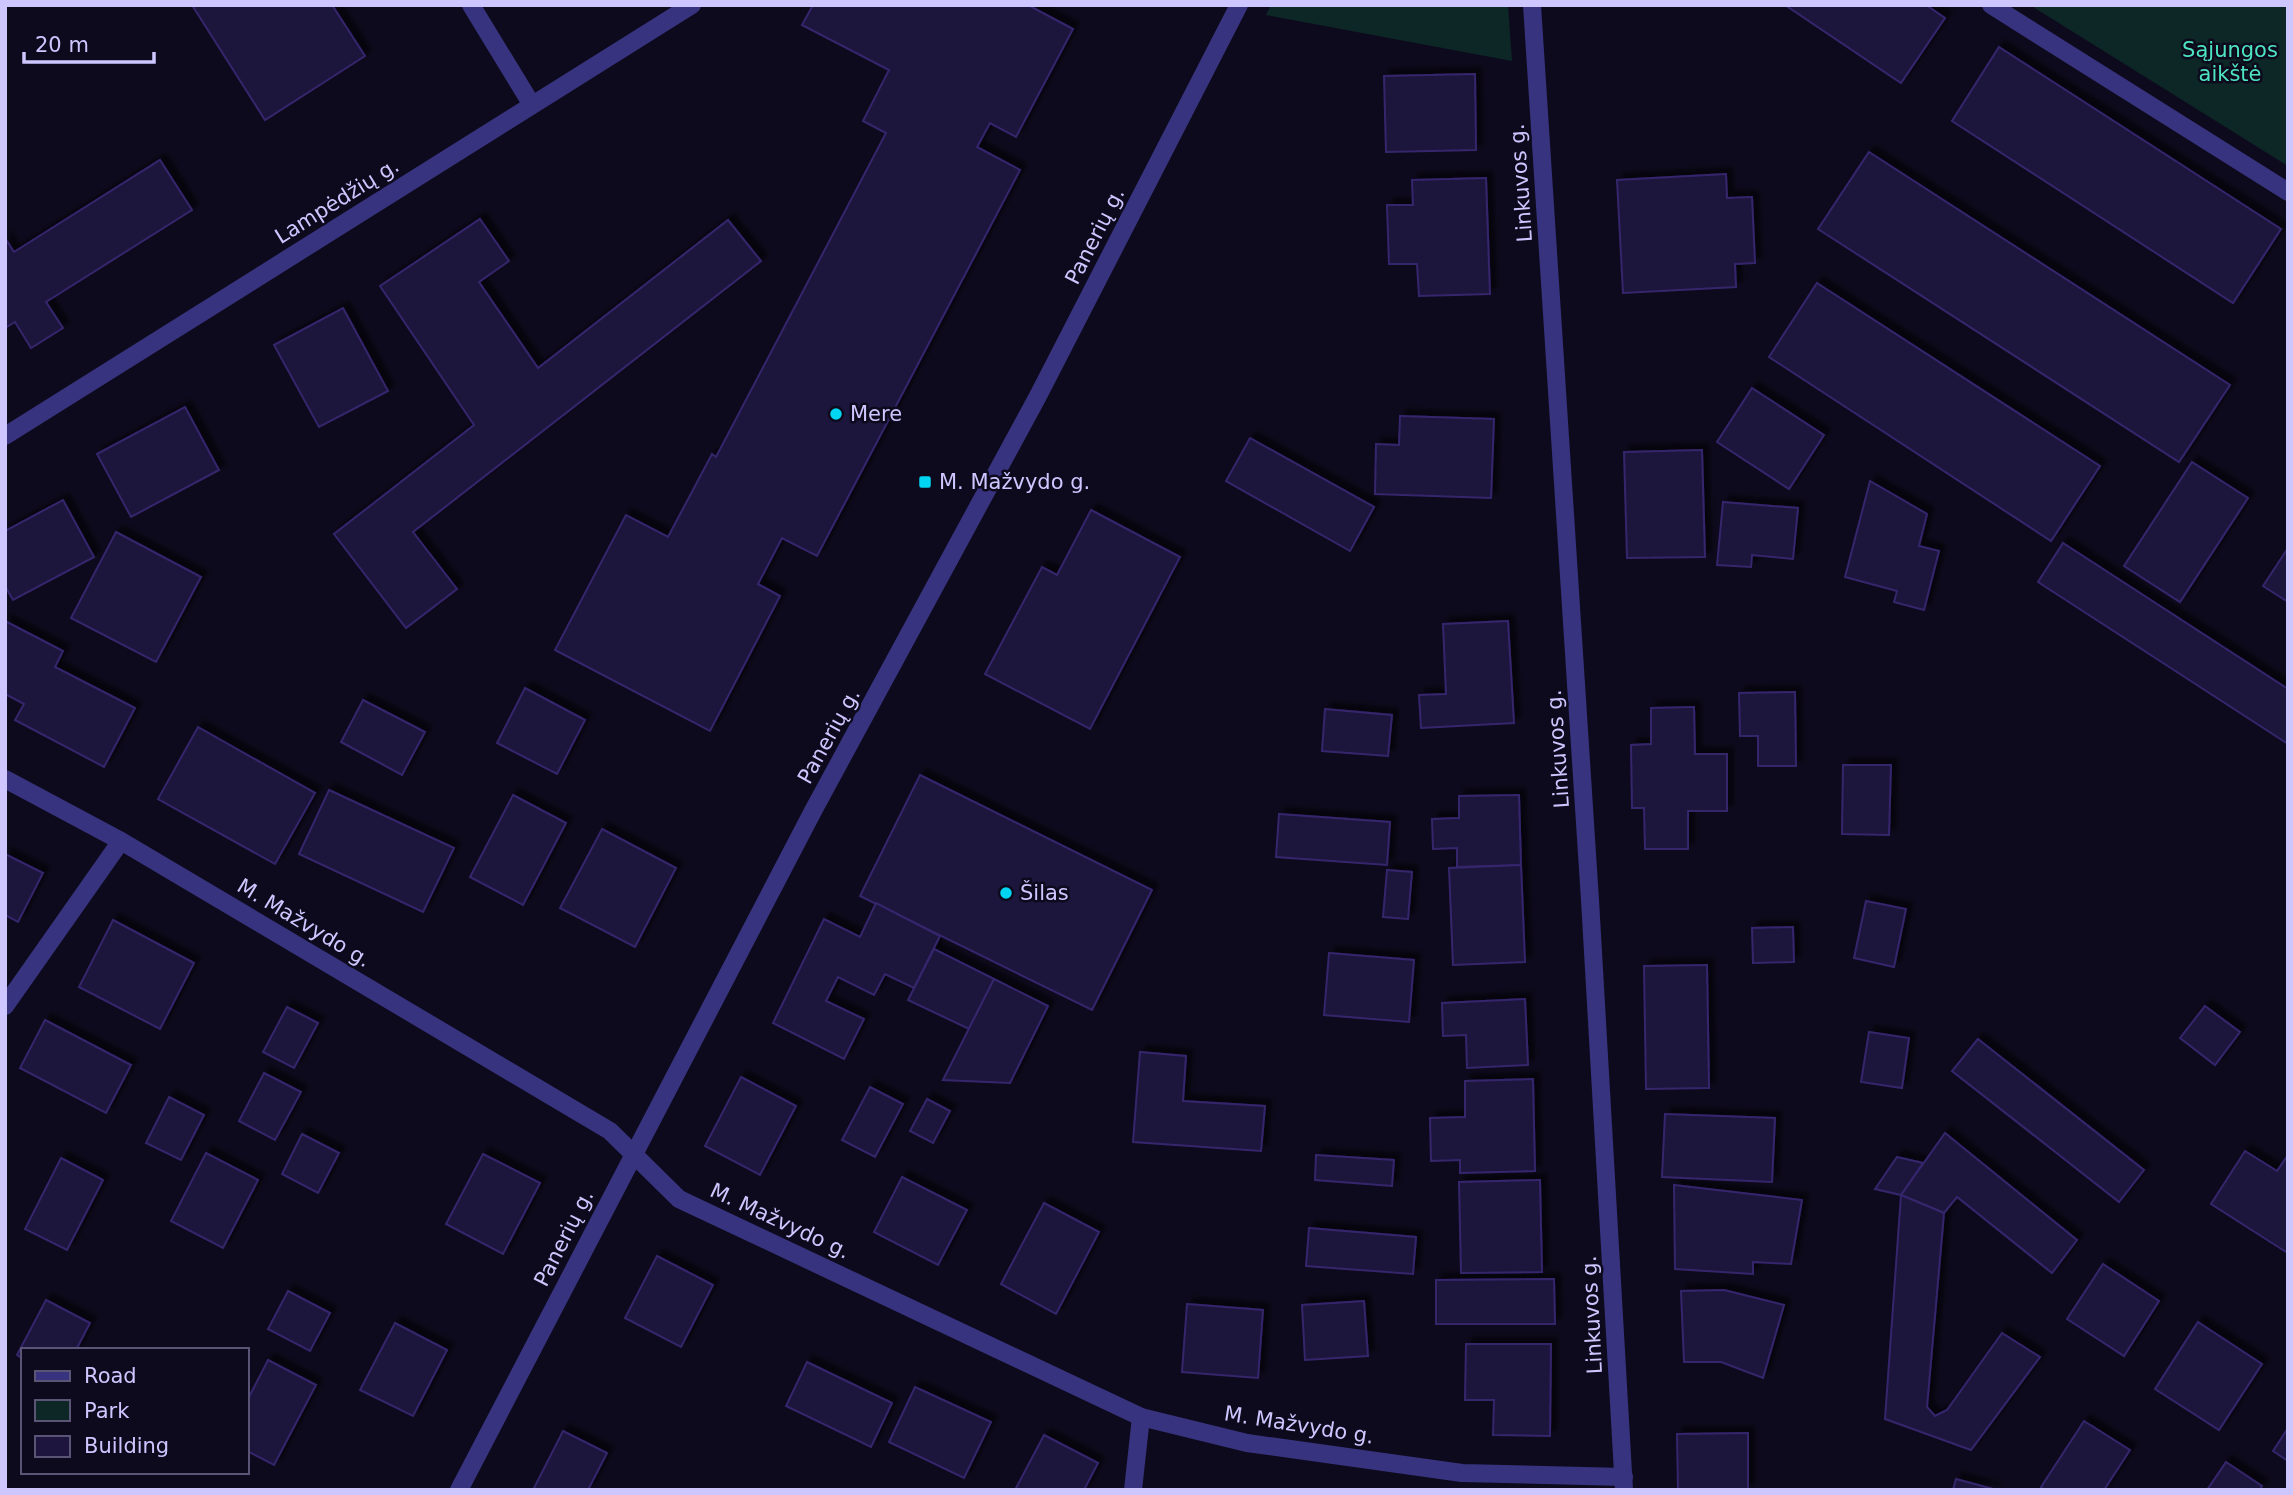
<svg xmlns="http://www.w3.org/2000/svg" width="2293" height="1495" viewBox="0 0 2293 1495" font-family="'DejaVu Sans',sans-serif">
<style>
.green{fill:#0d2726}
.building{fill:#1e153e;stroke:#35266c;stroke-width:2;filter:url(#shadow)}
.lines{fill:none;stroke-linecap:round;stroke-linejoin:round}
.minor{stroke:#37337e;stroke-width:18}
.poi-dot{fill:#00d5f1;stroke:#0e0a1d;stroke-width:2.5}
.labels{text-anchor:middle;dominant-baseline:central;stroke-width:5;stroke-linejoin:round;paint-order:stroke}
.park-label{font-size:21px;fill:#4de4c1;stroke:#0e0a1d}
.street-label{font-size:21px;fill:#cdc6ff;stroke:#0e0a1d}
.poi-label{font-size:21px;fill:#cdc6ff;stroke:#0e0a1d;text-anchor:start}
</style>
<defs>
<filter id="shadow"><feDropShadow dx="6" dy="-6" stdDeviation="2" flood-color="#0009"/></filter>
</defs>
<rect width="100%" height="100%" fill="#0e0a1d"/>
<!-- green -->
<g class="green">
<path d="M1271,5H1508L1512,61L1266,15Z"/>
<path d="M2030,5H2288V166Z"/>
</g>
<!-- building -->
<g class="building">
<path d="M192,5H332L365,56L265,120Z"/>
<path d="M813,5H1028L1073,29L1016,137L990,123L977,147L1020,170L817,556L782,538L758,584L780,596L710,731L555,650L626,515L668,537L712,454L716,457L886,133L863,121L889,70L802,25Z"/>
<path d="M1785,5H1926L1945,18L1901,83Z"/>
<path d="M1999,47L2281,229L2233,303L1952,121Z"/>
<path d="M1475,74L1476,150L1386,152L1384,76Z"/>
<path d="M1869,152L2230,385L2179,462L1818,229Z"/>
<path d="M160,160L192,210L46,302L63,328L31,348L15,322L5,328V238L14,252Z"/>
<path d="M1726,174L1727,198L1752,197L1755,263L1735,264L1736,287L1623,293L1617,180Z"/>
<path d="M1486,178L1490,294L1419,296L1417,264H1389L1387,205H1413L1412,180Z"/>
<path d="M480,219L509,261L479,282L538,368L728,220L761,261L413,532L457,589L406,628L334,534L474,425L380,286Z"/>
<path d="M1817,283L2100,466L2051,541L1769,357Z"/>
<path d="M343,308L388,391L319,427L274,345Z"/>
<path d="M1752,388L1824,435L1789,489L1717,442Z"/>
<path d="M185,407L219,470L131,517L97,454Z"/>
<path d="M1400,416L1494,419L1491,498L1375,494L1376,444L1399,445Z"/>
<path d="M1250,438L1374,507L1350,551L1226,481Z"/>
<path d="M1702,450L1705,557L1627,558L1624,452Z"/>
<path d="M2192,462L2248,498L2180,602L2124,566Z"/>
<path d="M1870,481L1927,514L1919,546L1939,551L1924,610L1894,602L1897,591L1845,577Z"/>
<path d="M63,500L94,557L13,600L5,586V531Z"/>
<path d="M1723,502L1798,508L1793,559L1752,555L1751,567L1717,565Z"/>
<path d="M1091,510L1180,557L1090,729L985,674L1042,567L1057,575Z"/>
<path d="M116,532L201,577L156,662L71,618Z"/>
<path d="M2063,543L2288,689V744L2038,582Z"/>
<path d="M2288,548V602L2263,586Z"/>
<path d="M5,621L63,651L55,667L135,708L104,767L15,720L24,704L5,694Z"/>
<path d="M1508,621L1514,723L1421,728L1419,695L1446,694L1443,624Z"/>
<path d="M525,688L585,720L557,774L497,743Z"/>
<path d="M1795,692L1796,766H1758V736H1740L1739,693Z"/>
<path d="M363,700L425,732L402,775L341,742Z"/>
<path d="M1694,707L1695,754H1727V811H1688V849H1645L1644,808H1632L1631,745L1651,744V708Z"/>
<path d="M1325,709L1392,715L1388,756L1322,751Z"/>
<path d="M198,727L315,793L275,864L158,799Z"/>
<path d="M1843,765H1891L1889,835L1842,834Z"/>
<path d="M920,775L1152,890L1092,1010L860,896Z"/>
<path d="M329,790L454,848L423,912L299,854Z"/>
<path d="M513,795L566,823L523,905L470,877Z"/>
<path d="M1519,795L1521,865L1457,867V848L1433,849L1432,819L1459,818V796Z"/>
<path d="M1279,814L1390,822L1387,865L1276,857Z"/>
<path d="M602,829L676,868L635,947L560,908Z"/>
<path d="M5,854L43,873L18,922L5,915Z"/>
<path d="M1521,865L1525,962L1453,965L1449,868Z"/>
<path d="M1387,870L1412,872L1408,919L1383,917Z"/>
<path d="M1866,901L1906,909L1894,967L1854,958Z"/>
<path d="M876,903L940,936L914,988L885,974L874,995L838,977L826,1001L864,1019L844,1059L773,1023L824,919L860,937Z"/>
<path d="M113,920L194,963L160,1029L79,987Z"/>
<path d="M1793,927L1794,962L1753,963L1752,928Z"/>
<path d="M934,949L994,979L969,1029L908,1000Z"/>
<path d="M1329,953L1414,960L1409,1022L1324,1015Z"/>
<path d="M1707,965L1709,1088L1646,1089L1644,966Z"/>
<path d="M994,979L1048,1006L1010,1083L943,1080Z"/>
<path d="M1525,999L1528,1065L1467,1068L1466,1035L1443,1036L1442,1003Z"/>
<path d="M2205,1006L2240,1032L2215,1065L2180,1038Z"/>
<path d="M287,1007L318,1023L294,1068L263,1052Z"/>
<path d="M45,1020L131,1065L106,1113L20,1068Z"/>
<path d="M1869,1032L1909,1038L1902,1088L1861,1082Z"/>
<path d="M1978,1039L2144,1170L2119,1202L1952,1071Z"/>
<path d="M1140,1052L1186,1056L1183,1101L1265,1106L1261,1151L1133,1142Z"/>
<path d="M264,1073L301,1092L275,1140L239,1121Z"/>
<path d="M741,1077L796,1106L760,1175L705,1146Z"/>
<path d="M1533,1079L1535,1171L1460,1173V1160L1431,1161L1430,1118L1465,1117V1081Z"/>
<path d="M870,1087L903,1104L875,1157L842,1140Z"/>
<path d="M169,1097L204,1115L181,1160L146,1143Z"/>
<path d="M927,1099L950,1111L933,1143L910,1131Z"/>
<path d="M1665,1114L1775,1118L1772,1182L1662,1177Z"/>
<path d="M1945,1133L2077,1240L2052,1273L1957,1197L1944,1213L1901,1195Z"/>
<path d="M302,1134L339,1153L318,1193L282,1174Z"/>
<path d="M2245,1151L2277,1171L2288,1155V1249L2286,1252L2211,1204Z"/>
<path d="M206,1153L258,1180L223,1248L171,1221Z"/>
<path d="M483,1154L540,1183L503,1254L446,1224Z"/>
<path d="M1316,1155L1394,1160L1392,1186L1315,1180Z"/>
<path d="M1897,1157L1923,1163L1901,1195L1875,1189Z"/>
<path d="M61,1158L103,1180L67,1250L25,1229Z"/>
<path d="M902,1177L967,1210L938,1265L874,1232Z"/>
<path d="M1540,1180L1542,1272L1461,1273L1459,1182Z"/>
<path d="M1674,1185L1802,1200L1791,1264L1753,1262V1274L1675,1269Z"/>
<path d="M1901,1195L1944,1213L1927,1407L1935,1416L1947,1410L2002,1333L2040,1357L1971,1450L1885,1419Z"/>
<path d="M1044,1203L1099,1232L1056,1314L1001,1284Z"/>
<path d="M1309,1228L1416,1237L1413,1274L1306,1266Z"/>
<path d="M657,1256L713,1285L681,1347L625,1318Z"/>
<path d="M2103,1264L2159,1301L2124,1356L2067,1319Z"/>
<path d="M1554,1279L1555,1324H1436V1280Z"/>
<path d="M1724,1290L1784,1305L1763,1378L1721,1362H1684L1681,1291Z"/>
<path d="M288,1291L330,1313L310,1351L268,1329Z"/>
<path d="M46,1300L90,1323L76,1350H23V1359L17,1355Z"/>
<path d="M1364,1301L1368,1356L1305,1360L1302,1305Z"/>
<path d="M1187,1304L1263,1310L1258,1378L1182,1372Z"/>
<path d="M2198,1322L2262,1364L2219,1430L2155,1389Z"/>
<path d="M395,1323L447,1350L413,1416L360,1390Z"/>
<path d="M1466,1344H1551L1550,1436L1493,1435L1494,1400H1465Z"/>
<path d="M268,1360L316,1385L274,1465L247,1451V1401Z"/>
<path d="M807,1362L892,1403L871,1447L786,1406Z"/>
<path d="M915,1387L991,1422L964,1478L889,1442Z"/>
<path d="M2084,1421L2130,1450L2104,1490H2045L2041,1487Z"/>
<path d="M2288,1428V1461L2273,1451Z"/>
<path d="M563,1431L607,1453L588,1490H533Z"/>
<path d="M1748,1433V1490H1678L1677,1434Z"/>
<path d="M1044,1435L1098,1463L1084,1490H1015Z"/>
<path d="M2226,1462L2262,1486L2260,1490H2207Z"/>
<path d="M1956,1479L1997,1490H1953Z"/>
</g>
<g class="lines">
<!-- minor -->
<g class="minor">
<path d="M471,5L532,105"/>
<path d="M1532,5L1590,900L1624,1490"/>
<path d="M1991,5L2288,192"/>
<path d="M5,436L692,5"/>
<path d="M5,779L121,841L610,1131L679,1199L1141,1417L1247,1443L1462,1473L1624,1477"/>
<path d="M5,1006L121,841"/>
<path d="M459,1490L813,811L1038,396L1239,5"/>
<path d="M1133,1490L1141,1417"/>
</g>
</g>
<!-- markers -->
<g class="poi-dot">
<circle cx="836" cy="414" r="7"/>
<rect x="918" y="475" width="14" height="14" rx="3.5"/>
<circle cx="1006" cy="893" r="7"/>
</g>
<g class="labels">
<!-- park labels -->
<g class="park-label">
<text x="2230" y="50">Sąjungos<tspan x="2230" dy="24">aikštė</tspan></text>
</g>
<!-- street labels -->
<g class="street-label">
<text transform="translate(1521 183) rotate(-94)">Linkuvos g.</text>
<text transform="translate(337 201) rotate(-32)">Lampėdžių g.</text>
<text transform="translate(1095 236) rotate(-63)">Panerių g.</text>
<text transform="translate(829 736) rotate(-61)">Panerių g.</text>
<text transform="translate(1558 749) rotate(-94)">Linkuvos g.</text>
<text transform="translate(304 923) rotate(31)">M. Mažvydo g.</text>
<text transform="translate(780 1221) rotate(25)">M. Mažvydo g.</text>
<text transform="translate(564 1238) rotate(-63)">Panerių g.</text>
<text transform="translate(1592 1315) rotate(-93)">Linkuvos g.</text>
<text transform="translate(1299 1425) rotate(9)">M. Mažvydo g.</text>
</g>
<!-- poi labels -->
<g class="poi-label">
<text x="850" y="414">Mere</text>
<text x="939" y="482">M. Mažvydo g.</text>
<text x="1020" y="893">Šilas</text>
</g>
</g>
<!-- border -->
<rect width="2293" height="1495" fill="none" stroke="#cdc6ff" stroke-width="14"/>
<!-- legend -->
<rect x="21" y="1348" width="228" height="126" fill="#0e0a1d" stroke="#5a5577" stroke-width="2"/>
<rect x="35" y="1371" width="35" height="10" fill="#37337e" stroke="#5a5577" stroke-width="2"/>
<text x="84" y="1383" font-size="21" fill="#cdc6ff">Road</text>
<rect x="35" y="1400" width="35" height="21" fill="#0d2726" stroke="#5a5577" stroke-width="2"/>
<text x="84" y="1418" font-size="21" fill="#cdc6ff">Park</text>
<rect x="35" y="1436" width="35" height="21" fill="#1e153e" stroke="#5a5577" stroke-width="2"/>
<text x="84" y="1453" font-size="21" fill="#cdc6ff">Building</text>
<!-- scale -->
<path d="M24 52v10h130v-10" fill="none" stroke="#cdc6ff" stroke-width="3.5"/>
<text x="35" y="52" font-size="21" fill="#cdc6ff" stroke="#0e0a1d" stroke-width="5" paint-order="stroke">20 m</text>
</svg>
